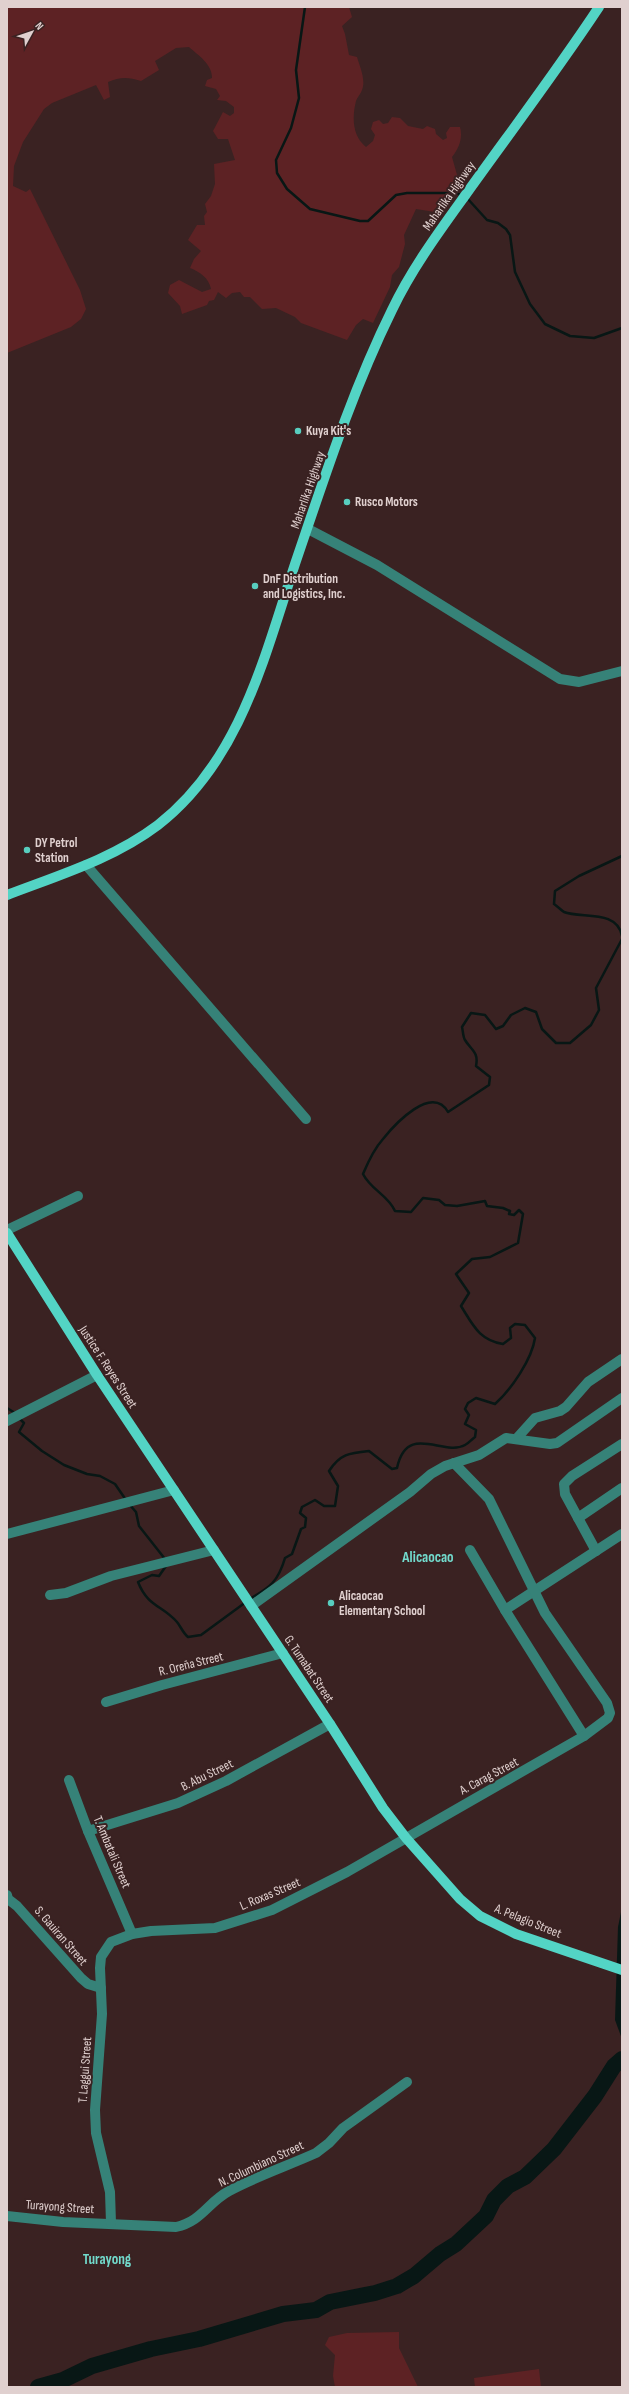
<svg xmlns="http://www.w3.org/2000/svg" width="629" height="2394" viewBox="0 0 629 2394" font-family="'Sofia Sans Condensed',sans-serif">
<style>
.green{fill:#5d2224}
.water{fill:#081715}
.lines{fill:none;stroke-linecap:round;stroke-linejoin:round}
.stream{stroke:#081715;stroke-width:2.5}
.river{stroke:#081715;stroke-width:16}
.minor{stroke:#368278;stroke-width:10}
.major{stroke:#53d4c5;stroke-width:10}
.poi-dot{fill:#58cebf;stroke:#3a2222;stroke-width:1.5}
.labels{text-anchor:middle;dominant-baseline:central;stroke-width:4;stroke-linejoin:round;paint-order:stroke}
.street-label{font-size:13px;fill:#e0d0cf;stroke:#3a2222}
.poi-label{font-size:13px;font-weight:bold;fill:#e0d0cf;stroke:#3a2222;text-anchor:start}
.quarter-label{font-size:15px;font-weight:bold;fill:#72dbcd;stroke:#3a2222}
</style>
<rect width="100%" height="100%" fill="#3a2222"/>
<!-- green -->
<g class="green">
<path d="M7,7H349L352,17L342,26L345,34L349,55L357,57C360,67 366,80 362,90C361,94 357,97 356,101C352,117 352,136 366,147L373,141L375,135L371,129L373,122L379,120L383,124L388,123L392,117L400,118L408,126L423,129L427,126L435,129L436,134L443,140L447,138L446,133L450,127H460C463,138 459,148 452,157L459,182L435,212L416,209L404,235L405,244L399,267L392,275L390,287L373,323L363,319L356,325L347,340L301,323L295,317L276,308L262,309L250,297H244L240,292L232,293L226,298L218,292L214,300L209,301L207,305L182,314L180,306L168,293L170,285L179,280L202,292L211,289C209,278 200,272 190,268L194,259L201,251L188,240L197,225H205L204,216L207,212L205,204L211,196L215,184L214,164L235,160L228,139H218L213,131L223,112L230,116L234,113V107L226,101L217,100L220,96L216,89L205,86L207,80L212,78C212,64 199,56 189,47L176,48L155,61L159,70L141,81C128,77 120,77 108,82L110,97L104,100L96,85L52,103L44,109L23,142L14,166L13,186L26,192L30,189L80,290L86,309L81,319L71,327L7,353Z"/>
<path d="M399,2332V2348L418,2387H335L333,2376L335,2355L325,2345L329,2337L347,2333Z"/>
<path d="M539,2369L541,2387H475L474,2378Z"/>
</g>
<!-- water -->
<path class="water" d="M622,1907V2039L615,2020L618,1927Z"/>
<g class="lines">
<!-- stream -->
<g class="stream">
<path d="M305,7L296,70L299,98L291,128L276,160L277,173L287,189L310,209L360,221H368L396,195L407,193H457L462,196"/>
<path d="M467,198L487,220L498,223L506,229L510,235L515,272L530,304L545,324L570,336L594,338L622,328"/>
<path d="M622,856L579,876L555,891L554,904C557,906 561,910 564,912C581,919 617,909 622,936"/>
<path d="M7,1408L15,1413"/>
<path d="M19,1418L24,1423L19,1432L42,1451L64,1465L87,1474L100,1476L115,1484L126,1500"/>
<path d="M129,1504L136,1512L139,1526L165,1559"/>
<path d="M166,1566L159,1576L152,1575L138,1582C148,1607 162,1605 177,1622C181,1627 183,1633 188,1637L201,1635L246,1602"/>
<path d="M250,1599C270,1587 278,1582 285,1558L292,1554L301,1529L305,1527L306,1518L300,1513L302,1507L315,1500L324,1506H335L338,1486L329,1471C340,1454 349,1453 369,1451L392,1469L397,1468C407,1422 443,1457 465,1445C469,1443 472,1439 475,1437L476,1430L465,1424L469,1415L465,1409L468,1403L476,1398L495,1404C511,1390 532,1359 535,1338L525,1325L515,1324L510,1328L511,1338L503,1344C479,1340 473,1325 461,1306L469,1293L456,1274L472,1259L490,1257L518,1243L523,1214L519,1210L514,1215L509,1214L510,1211L503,1208L487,1206L485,1201L457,1206L445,1205L439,1200L423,1198L411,1212L395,1211C388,1195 371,1190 363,1174C368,1162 374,1149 383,1139C395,1124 432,1084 448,1112L489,1085L490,1077L476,1066C479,1052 471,1050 465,1040C463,1037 463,1031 462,1027L471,1013L485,1015L496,1029L503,1026L511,1015L525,1008L536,1012L542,1029L556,1043H570L591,1025L599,1010L596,988L622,939"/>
</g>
<!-- river -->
<path class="river" d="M38,2387L63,2380L92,2366L151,2349L199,2339L283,2314L316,2310L330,2302L375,2293L397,2286L414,2276L440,2254L456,2244L486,2216L494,2200L508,2186L525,2177L554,2149L595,2096L614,2066L622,2059"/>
<!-- minor -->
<g class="minor">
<path d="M308,529L377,565L560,679L579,682L622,671"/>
<path d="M86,865L306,1119"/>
<path d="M7,1230L78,1196"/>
<path d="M7,1421L97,1375"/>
<path d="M517,1438L535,1418L560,1411L566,1407L588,1382L622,1359"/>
<path d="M578,1518L622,1488"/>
<path d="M7,1534L174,1490"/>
<path d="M470,1550L505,1610"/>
<path d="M596,1551L565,1494L564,1484L572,1476L622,1444"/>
<path d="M50,1595L66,1593L111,1576L214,1550"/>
<path d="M251,1606L410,1492L431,1474L445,1466L479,1455L506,1438L550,1444L557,1443L622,1398"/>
<path d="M106,1702L162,1685L283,1653"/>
<path d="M584,1736L505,1610L622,1534"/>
<path d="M69,1780L88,1831L132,1934"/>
<path d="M88,1831L178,1803L226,1781L330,1724"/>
<path d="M7,1895L8,1899L17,1906L81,1978L88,1984L101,1988"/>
<path d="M7,2216L63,2222L176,2227C202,2221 207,2203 229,2191C257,2176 287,2166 316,2153L329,2143L343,2128L407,2082"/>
<path d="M111,2223L110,2192L96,2133L95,2110L102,2014L100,1968L101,1957L111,1942L132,1934L151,1931L215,1928L272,1910L347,1872L584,1736L608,1718L610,1713L607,1703L545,1613L489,1499L454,1463"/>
</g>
<!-- major -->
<g class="major">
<path d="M7,895C59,875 113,859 158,825C240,761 264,658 295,564C324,479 352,391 392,310C411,270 438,233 464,197C509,134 556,72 599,7"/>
<path d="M7,1233L97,1375L330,1724L383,1808L406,1838L460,1899L480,1916L516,1934L622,1970"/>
</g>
</g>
<!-- markers -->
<g class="poi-dot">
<circle cx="298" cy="431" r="4"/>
<circle cx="347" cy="502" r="4"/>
<circle cx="255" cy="586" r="4"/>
<circle cx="27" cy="850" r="4"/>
<circle cx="331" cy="1603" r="4"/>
</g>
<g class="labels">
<!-- street labels -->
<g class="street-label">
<text transform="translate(449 196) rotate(-55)">Maharlika Highway</text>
<text transform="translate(308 490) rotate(-71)">Maharlika Highway</text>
<text transform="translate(108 1367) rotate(57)">Justice F. Reyes Street</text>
<text transform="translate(191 1664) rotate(-14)">R. Oreña Street</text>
<text transform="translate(309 1669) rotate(56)">G. Tumabat Street</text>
<text transform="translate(207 1775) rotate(-26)">B. Abu Street</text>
<text transform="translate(489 1776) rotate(-28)">A. Carag Street</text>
<text transform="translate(112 1852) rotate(67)">T. Ambatali Street</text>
<text transform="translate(270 1894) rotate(-23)">L. Roxas Street</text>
<text transform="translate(528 1921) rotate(22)">A. Pelagio Street</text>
<text transform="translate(61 1936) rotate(49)">S. Gauiran Street</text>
<text transform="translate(85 2070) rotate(-86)">T. Laggui Street</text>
<text transform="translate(261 2164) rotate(-25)">N. Columbiano Street</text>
<text transform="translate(60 2207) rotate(4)">Turayong Street</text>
</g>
<!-- poi labels -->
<g class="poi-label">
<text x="306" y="431">Kuya Kit's</text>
<text x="355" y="502">Rusco Motors</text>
<text x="263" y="579">DnF Distribution<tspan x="263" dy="15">and Logistics, Inc.</tspan></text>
<text x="35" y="843">DY Petrol<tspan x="35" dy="15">Station</tspan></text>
<text x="339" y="1596">Alicaocao<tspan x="339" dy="15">Elementary School</tspan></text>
</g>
<!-- quarter labels -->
<g class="quarter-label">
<text x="428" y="1557">Alicaocao</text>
<text x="107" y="2259">Turayong</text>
</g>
</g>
<!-- border -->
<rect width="629" height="2394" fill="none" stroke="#e0d0cf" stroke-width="16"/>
<!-- north arrow -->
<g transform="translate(32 32) rotate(50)" stroke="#3a2222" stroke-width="3" paint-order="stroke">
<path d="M0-3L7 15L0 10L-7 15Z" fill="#e0d0cf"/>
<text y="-6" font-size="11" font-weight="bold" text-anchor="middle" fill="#e0d0cf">N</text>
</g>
</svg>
